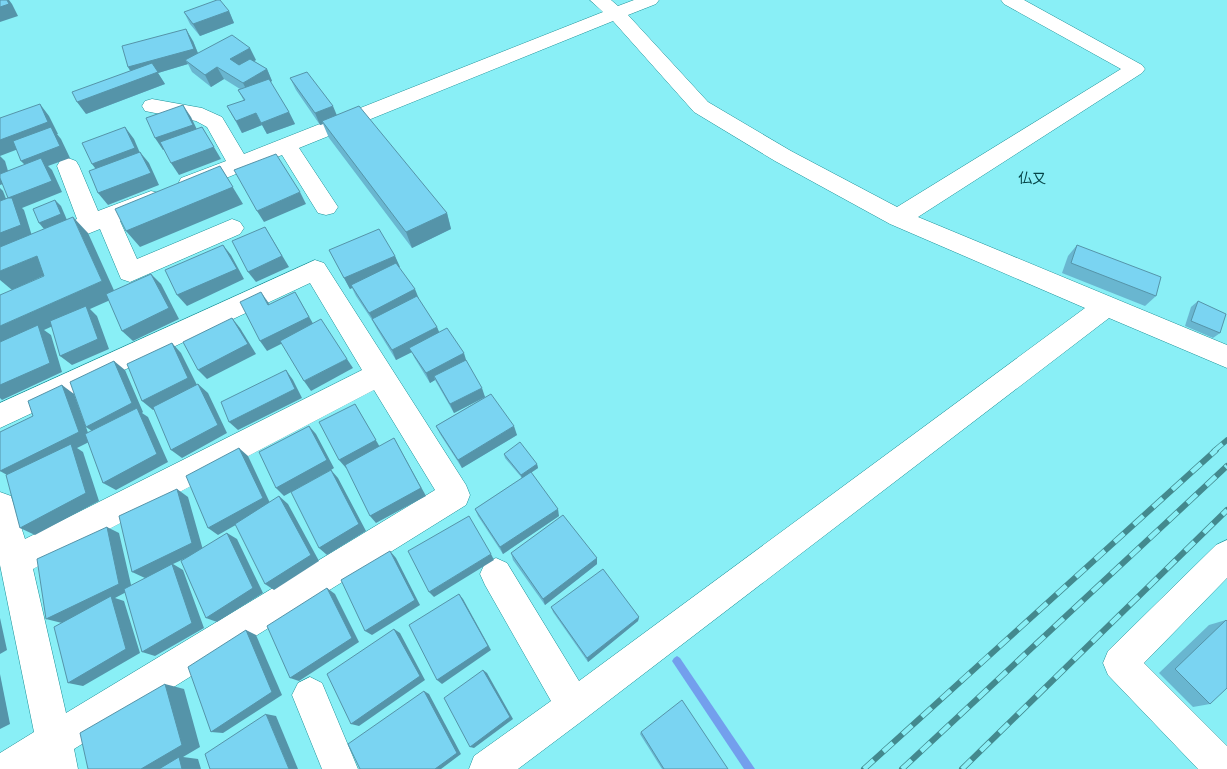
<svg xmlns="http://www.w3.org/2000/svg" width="1227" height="769" viewBox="0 0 1227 769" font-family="'Times New Roman','Noto Sans JP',serif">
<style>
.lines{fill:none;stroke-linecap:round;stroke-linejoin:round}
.stream{fill:#739fed;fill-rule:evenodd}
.minor-casing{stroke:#1b9097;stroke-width:1}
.minor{fill:#fff;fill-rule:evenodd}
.rail-far1-casing{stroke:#43898e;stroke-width:5.5}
.rail-casing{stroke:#43898e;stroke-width:6}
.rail-far1{stroke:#89eff6;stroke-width:4;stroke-dasharray:11;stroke-linecap:butt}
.rail{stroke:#89eff6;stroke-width:4.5;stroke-dasharray:13;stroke-linecap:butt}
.wall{fill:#69b6d0}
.shaded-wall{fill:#5594a9}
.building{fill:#7ad4f2;stroke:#5594a9}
.labels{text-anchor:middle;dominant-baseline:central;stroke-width:4;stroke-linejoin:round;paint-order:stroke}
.neighbourhood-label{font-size:14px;fill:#054447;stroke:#89eff6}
</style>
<rect width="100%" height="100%" fill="#89eff6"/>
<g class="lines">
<!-- stream -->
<path class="stream" d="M677,656L680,658L755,769H744L672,661L674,658Z"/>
<defs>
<g id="minor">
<path d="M590,0H611L618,6L634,0H659L656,4L628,15L708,102L791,151L897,207L1121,69L1004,4L1001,0H1024L1142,65L1145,69L1142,73L918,217L1227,345V368L1109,318L586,718L518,769H469L474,756L551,701L485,585L480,574L485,563L496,558L507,563L579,681L1085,308L890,224L775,161L694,112L613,21L299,148L338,207L334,213L326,215L318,213L282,155L197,190L189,192L181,190L178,184L181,178L226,161L207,127L196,121L145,111L142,106L145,101L152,99L202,108L222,117L244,154L603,12Z"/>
<path d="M68,158L76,161L79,166L98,211L151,191L159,193L163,199L159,205L120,221L137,259L232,219L240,222L244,228L240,234L130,282L121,279L100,229L0,269V250L77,219L57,166L60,161Z"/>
<path d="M315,260L324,263L466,485L470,495L466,505L74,749L78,769H0V753L34,732L0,565V492L11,496L25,539L362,370L310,283L0,428V403ZM374,390L435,490L66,713L33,569Z"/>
<path d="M1227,540V578L1144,663L1227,746V769H1198L1108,675L1103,663L1108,651L1216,545Z"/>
<path d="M310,677L322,683L358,769H322L292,695L298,683Z"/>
</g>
</defs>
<!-- minor casing -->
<use href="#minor" class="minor-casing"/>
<!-- minor -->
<use href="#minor" class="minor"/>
<defs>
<path id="rail-far1" d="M1214,451L1227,440"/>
<g id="rail">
<path d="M864,769L1216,450"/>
<path d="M902,769L1227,466"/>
<path d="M962,769L1227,510"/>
</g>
</defs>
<!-- rail-far1 casing -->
<use href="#rail-far1" class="rail-far1-casing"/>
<!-- rail casing -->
<use href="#rail" class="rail-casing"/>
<!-- rail-far1 -->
<use href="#rail-far1" class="rail-far1"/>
<!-- rail -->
<use href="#rail" class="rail"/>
</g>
<!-- wall -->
<g class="wall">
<path d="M229,11L234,23L200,36L190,24L184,12Z"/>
<path d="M193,41L198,53L256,60L254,61L267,69L272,81L270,82L289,112L295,124L267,134L262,125L242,133L227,106L244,101L238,90L240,89L224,79L211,87L192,72L188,64L158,73L165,84L86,114L130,71L128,67Z"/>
<path d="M290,78L336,115L447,213L451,229L412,248L329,138L323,124L320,125L296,90Z"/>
<path d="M1077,245L1156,296L1145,306L1062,273L1068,256Z"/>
<path d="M329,250L395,256L399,267L419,300L437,327L439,332L467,363L485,397L517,435L462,468L440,434L436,426L485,397L454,413L435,380L430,383L414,357L412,352L396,360L377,329L372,320L356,296L352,288L350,289Z"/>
<path d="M1198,301L1220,333L1213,338L1185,326L1191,307Z"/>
<path d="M504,454L537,464L538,468L525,476L559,516L503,554L478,516L475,509L522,478L505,458Z"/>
<path d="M511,553L597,558V564L545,605L513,560Z"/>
<path d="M551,607L639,617L638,621L588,662L553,612Z"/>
<path d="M1226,620L1210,704L1193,707L1159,673L1209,625Z"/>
<path d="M641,732L728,769H662L640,734Z"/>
</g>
<!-- shaded-wall -->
<g class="shaded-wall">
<path d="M7,0H9L12,4L18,16L0,22V7Z"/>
<path d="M229,11L234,23L200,36L193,24Z"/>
<path d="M186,29L193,41L201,61L185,60L188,64L158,73L165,84L86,114L77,102L136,79L128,67Z"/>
<path d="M250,48L256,60L236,71L230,59Z"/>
<path d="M217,67L224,79L211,87L205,75Z"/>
<path d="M267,69L272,81L249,95L243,83Z"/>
<path d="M40,104L49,116L58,134H57L61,139L70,158L48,166L52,170L62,192L22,208L24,210L32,236L0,248V233L8,198L32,172L21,161L55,135L0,156V140Z"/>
<path d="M183,105L191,117L200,136L163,150L155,138Z"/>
<path d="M333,106L338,118L322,121L323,124L320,125L315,113Z"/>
<path d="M289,112L295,124L267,134L261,123Z"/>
<path d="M256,113L262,125L242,133L236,121Z"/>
<path d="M125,127L134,139L143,160L101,176L92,164Z"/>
<path d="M202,127L221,159L179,175L171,163Z"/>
<path d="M140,152L149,163L159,185L108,205L98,193Z"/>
<path d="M0,156L5,161L11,181L0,185Z"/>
<path d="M220,166L243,204L140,247L126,231Z"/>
<path d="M0,188L3,191L10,209L0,213Z"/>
<path d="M300,192L306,204L264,222L257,211Z"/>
<path d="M55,200L61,206L67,220L44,229L39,223Z"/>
<path d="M447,213L451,229L412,248L406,232Z"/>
<path d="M73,217L88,233L117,297L90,309L97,316L109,349L72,365L60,356L88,310L44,330L51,335L62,372L2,400L0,398V326L102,281Z"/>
<path d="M265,227L289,267L256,282L248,272Z"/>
<path d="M223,245L231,255L244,279L187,306L177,295Z"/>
<path d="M37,256L54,271L12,290L0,280V271Z"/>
<path d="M395,256L400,267L352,288L351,285L352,288L350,289L344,278Z"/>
<path d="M151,274L161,284L179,319L133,341L122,331Z"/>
<path d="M415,289L419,299L375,323L369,313Z"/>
<path d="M261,292L268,302L275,315L268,305Z"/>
<path d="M295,292L315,327L267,351L260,341Z"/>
<path d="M232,318L240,328L256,354L207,379L198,370Z"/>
<path d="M437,327L441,337L409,348L412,352L396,360L392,350Z"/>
<path d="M172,343L181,353L198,387L153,410L142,401Z"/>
<path d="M464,353L467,363L434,376L435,380L430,383L426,373Z"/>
<path d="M347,359L353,368L311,391L304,381Z"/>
<path d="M114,361L125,370L143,412L142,413L148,417L168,462L116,490L103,483L98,435L86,427Z"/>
<path d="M286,370L293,380L302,398L238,430L229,422Z"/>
<path d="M198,384L208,393L227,433L182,458L171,450Z"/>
<path d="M62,385L74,394L91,441L77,448L83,452L99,501L35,535L20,528L14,479L0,471Z"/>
<path d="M482,388L485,397L454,413L450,404Z"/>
<path d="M355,404L381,449L346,468L339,460Z"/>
<path d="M309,426L316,434L334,468L331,470L338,478L366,531L327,555L319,548L331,470L284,496L276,488Z"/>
<path d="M514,426L517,435L462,468L458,460Z"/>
<path d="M394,438L426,496L376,523L370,516Z"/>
<path d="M239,448L248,456L271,505L218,535L208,528Z"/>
<path d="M537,464L538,468L522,479L521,475Z"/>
<path d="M177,489L188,497L203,550L173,564L183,570L204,628L155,656L142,652L145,578L132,572Z"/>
<path d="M279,496L288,504L319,561L274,590L265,584Z"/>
<path d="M558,509L559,516L503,554L500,547Z"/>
<path d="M107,527L119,533L132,589L115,598L124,601L140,653L83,686L68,683L62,623L46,619Z"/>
<path d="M227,533L237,539L263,593L217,622L206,618Z"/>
<path d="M390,551L396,558L420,605L372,635L365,631Z"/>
<path d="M491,554L494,560L434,597L429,592Z"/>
<path d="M597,558V564L545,605L543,599Z"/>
<path d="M327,588L335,594L359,642L299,681L290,678Z"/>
<path d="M459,594L463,599L491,650L442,684L437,680Z"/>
<path d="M639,617L638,621L588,662L587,658Z"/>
<path d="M0,618L7,650L0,654Z"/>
<path d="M394,629L400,633L425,680L359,726L351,724Z"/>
<path d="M246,630L256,635L282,695L223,733L211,732Z"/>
<path d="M483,670L487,673L513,719L474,748L470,747Z"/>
<path d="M0,674L10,724L0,729Z"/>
<path d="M165,684L184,689L200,747L183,757L198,759L201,769H141Z"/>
<path d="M424,691L429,694L461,754L441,769H435Z"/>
<path d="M266,714L276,716L298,769H289Z"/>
</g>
<!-- building -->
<g class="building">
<path d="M0,0H7L9,4L0,7Z"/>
<path d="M217,0H220L229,11L193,24L184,12Z"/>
<path d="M186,29L194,49L128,67L122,46Z"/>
<path d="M232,35L250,48L230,59L239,65L250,59L267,69L243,83L217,67L205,75L185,60Z"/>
<path d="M152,63L158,72L77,102L72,92Z"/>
<path d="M307,72L333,106L315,113L290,78Z"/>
<path d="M269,79L289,112L261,123L256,113L236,121L227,106L245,100L238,90Z"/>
<path d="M40,104L48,122L0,140V118Z"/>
<path d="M183,105L193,125L155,138L146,118Z"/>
<path d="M359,106L447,213L406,232L322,121Z"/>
<path d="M51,127L60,146L21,161L13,141Z"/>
<path d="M125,127L135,148L92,164L82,143Z"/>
<path d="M202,127L214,147L171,163L160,142Z"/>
<path d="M140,152L151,173L98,193L89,171Z"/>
<path d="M276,154L300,192L257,211L234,170Z"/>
<path d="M41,158L52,181L8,198L0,178V174Z"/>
<path d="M220,166L233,187L126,231L115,209Z"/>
<path d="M8,198H12L21,225L0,233V201Z"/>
<path d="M55,200L61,214L39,223L33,209Z"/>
<path d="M73,217L102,281L0,326V295L44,276L37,256L0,271V247Z"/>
<path d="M265,227L282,256L248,272L232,241Z"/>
<path d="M379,229L395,256L344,278L329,250Z"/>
<path d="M223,245L237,269L177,295L165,270Z"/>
<path d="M1077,245L1161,277L1156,296L1071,263Z"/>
<path d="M396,263L415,289L369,313L351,285Z"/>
<path d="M151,274L169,308L122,331L106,294Z"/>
<path d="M261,292L268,305L295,292L309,317L260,341L240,302Z"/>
<path d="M417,296L437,327L392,350L372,319Z"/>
<path d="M1198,301L1226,314L1220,333L1191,321Z"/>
<path d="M86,306L98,339L60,356L50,321Z"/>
<path d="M232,318L248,344L198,370L183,342Z"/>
<path d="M321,319L347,359L304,381L280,341Z"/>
<path d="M38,325L50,363L0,385V342Z"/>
<path d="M447,328L464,353L426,373L409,348Z"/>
<path d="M172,343L188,378L142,401L127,364Z"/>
<path d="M466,360L482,388L450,404L434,376Z"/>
<path d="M114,361L132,403L86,427L70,382Z"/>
<path d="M286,370L295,389L229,422L221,402Z"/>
<path d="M198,384L218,425L171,450L153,407Z"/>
<path d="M62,385L79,432L0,471V432L33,416L28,401Z"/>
<path d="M491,394L514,426L458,460L436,426Z"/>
<path d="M355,404L376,440L339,460L319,422Z"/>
<path d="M137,408L157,454L103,483L85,434Z"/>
<path d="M309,426L327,460L276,488L259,452Z"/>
<path d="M394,438L421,488L370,516L345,465Z"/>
<path d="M520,442L537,464L521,475L504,454Z"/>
<path d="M71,444L86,493L20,528L6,475Z"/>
<path d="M239,448L263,498L208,528L186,476Z"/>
<path d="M331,470L359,524L319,548L291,492Z"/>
<path d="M531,472L558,509L500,547L475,509Z"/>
<path d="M177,489L192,543L132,572L119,516Z"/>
<path d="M279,496L311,555L265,584L235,524Z"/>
<path d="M563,515L597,558L543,599L511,553Z"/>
<path d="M469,516L491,554L429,592L408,551Z"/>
<path d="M107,527L119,584L46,619L37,559Z"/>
<path d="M227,533L253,588L206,618L181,561Z"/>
<path d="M390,551L415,600L365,631L341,580Z"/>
<path d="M172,564L192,623L142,652L124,589Z"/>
<path d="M603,569L639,617L587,658L551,607Z"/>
<path d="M327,588L352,638L290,678L267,626Z"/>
<path d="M459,594L488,646L437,680L409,625Z"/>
<path d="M111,596L126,649L68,683L54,627Z"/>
<path d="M1226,620L1227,621V688L1210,704L1175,669Z"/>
<path d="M394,629L420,676L351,724L327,674Z"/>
<path d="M246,630L272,692L211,732L188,667Z"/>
<path d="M483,670L510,717L470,747L444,698Z"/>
<path d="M165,684L182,745L141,769H88L80,733Z"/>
<path d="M424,691L457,753L435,769H360L348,744Z"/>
<path d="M682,700L728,769H664L641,732Z"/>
<path d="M266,714L289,769H210L205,754Z"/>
<path d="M179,757L182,769H159Z"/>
</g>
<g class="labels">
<!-- neighbourhood labels -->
<g class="neighbourhood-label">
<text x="1032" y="178">仏又</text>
</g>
</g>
</svg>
